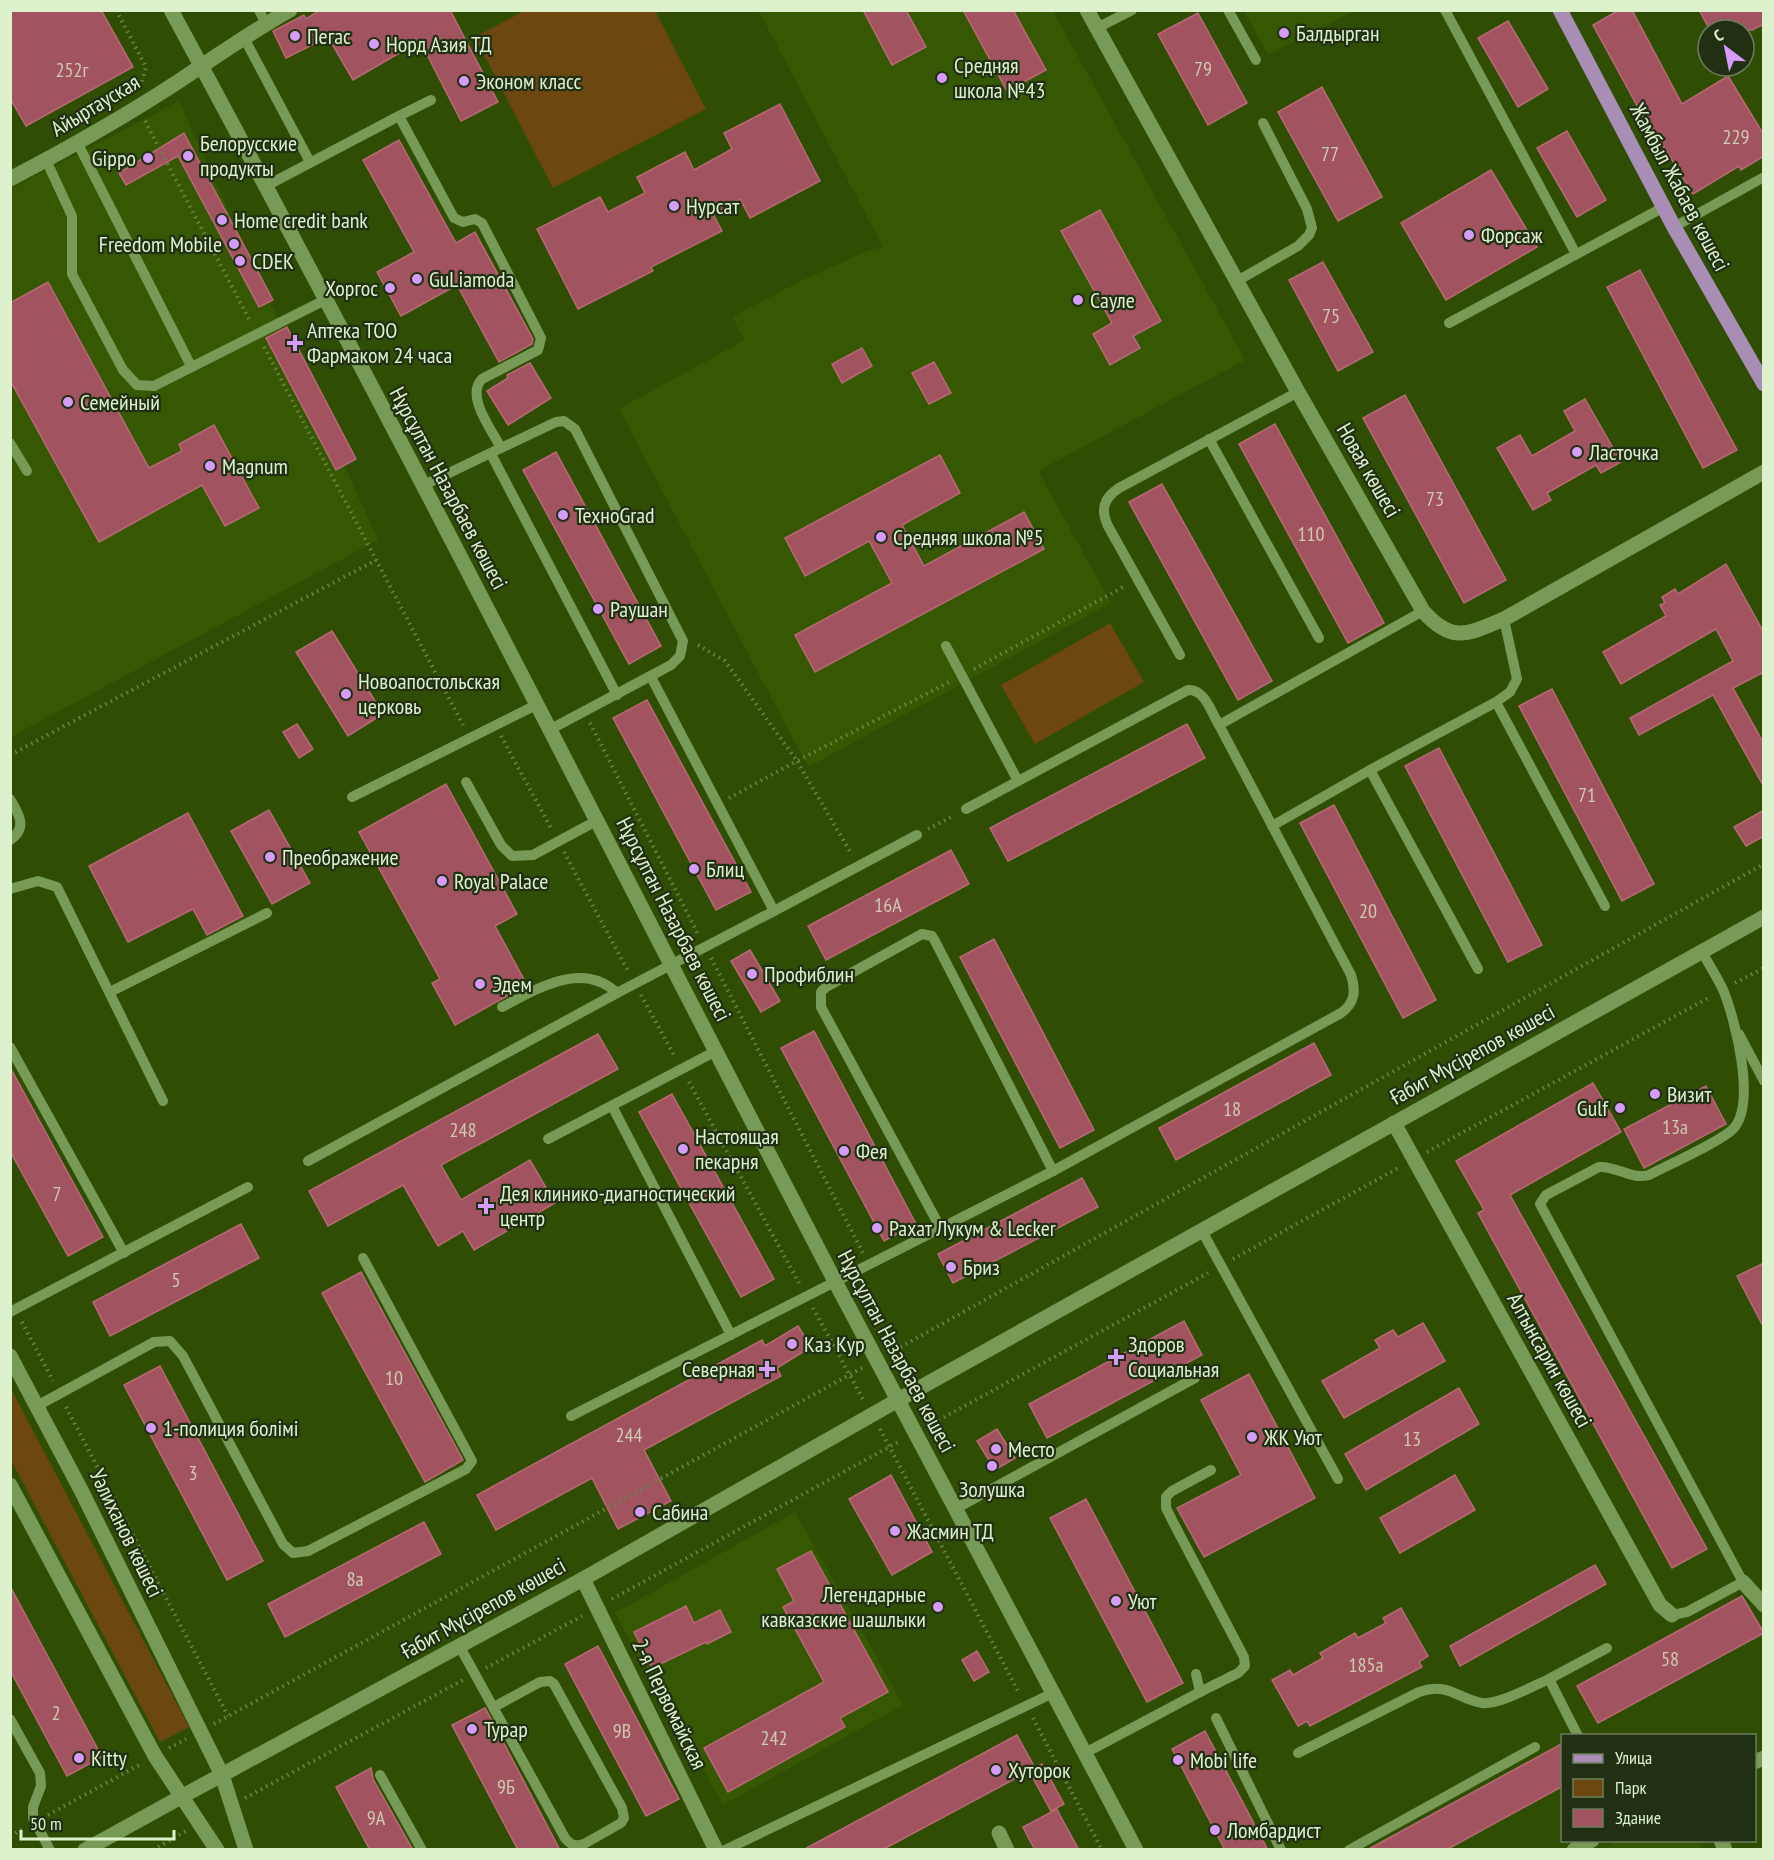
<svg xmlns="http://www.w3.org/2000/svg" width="1774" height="1860" viewBox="0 0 1774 1860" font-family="'PT Sans Narrow',sans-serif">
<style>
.built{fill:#365803}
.green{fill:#6d4710}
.building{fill:#a15460;stroke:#b96975;stroke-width:1.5}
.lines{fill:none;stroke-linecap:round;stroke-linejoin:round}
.path{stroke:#6a8548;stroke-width:4;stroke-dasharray:1.5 4.5;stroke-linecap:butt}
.service{stroke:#779a56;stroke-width:10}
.pedestrian{stroke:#779a56;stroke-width:15}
.minor{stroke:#779a56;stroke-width:15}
.tertiary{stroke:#779a56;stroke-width:15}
.secondary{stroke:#779a56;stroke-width:15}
.primary{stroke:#a88db4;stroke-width:15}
.poi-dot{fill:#d59cfb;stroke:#212f13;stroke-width:2}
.labels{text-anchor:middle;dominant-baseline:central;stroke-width:4.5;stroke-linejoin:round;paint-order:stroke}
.number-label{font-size:20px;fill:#cecab2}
.poi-label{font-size:22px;fill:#ddf1cd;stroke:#212f13;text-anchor:start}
.street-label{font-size:22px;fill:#ddf1cd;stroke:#212f13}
</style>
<rect width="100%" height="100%" fill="#2f4e04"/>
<!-- built -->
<g class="built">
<path d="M759,11H1053L1245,360L1038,471L1111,603L808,767L619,409L745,340L732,317L803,280L867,251L883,247Z"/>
<path d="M1244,11H1354L1268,55Z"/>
<path d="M179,101L378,540L11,737V189Z"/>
<path d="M795,1512L903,1705L723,1805L615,1613Z"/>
<path d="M1620,1841H1697L1702,1849H1602Z"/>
</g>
<!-- green -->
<g class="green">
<path d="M526,10L655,11L706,109L553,188L475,37Z"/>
<path d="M1110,623L1144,682L1035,744L1001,685Z"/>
<path d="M11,1389L189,1727L160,1742L11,1460Z"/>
</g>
<!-- building -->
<g class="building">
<path d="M10,10H101L133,67L26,126L10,98Z"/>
<path d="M320,10H450L498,102L461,121L420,41L353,80L328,37L286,58L273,31L304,15L306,19Z"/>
<path d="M863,10H906L926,47L892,65Z"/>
<path d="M963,10H1013L1046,70L1007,91Z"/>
<path d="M1619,10H1632L1682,104L1728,76L1764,135V156L1741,170L1739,166L1693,194L1654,131L1652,133L1593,25Z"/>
<path d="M1699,10H1764V24L1752,30H1710Z"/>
<path d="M1198,13L1247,103L1208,125L1158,34Z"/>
<path d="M1508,21L1548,89L1518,107L1478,38Z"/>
<path d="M1322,87L1382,197L1338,221L1278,112Z"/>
<path d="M780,104L820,181L750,218L740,199L713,214L722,231L651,267L653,271L578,309L537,229L600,197L608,212L645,193L637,177L685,152L694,170L732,149L724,133Z"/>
<path d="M1567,131L1606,200L1577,217L1537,148Z"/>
<path d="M184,133L273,300L259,307L178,156L126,185L119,173Z"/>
<path d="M399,140L456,243L475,232L533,339L532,344L499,362L457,285L401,316L377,272L414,252L363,160Z"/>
<path d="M1491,170L1537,247L1446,300L1401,223Z"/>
<path d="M1100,210L1161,321L1133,336L1140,348L1110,365L1093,334L1112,323L1061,231Z"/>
<path d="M1323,262L1373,352L1338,371L1289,280Z"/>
<path d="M1640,270L1737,450L1703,468L1607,287Z"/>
<path d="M48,282L149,468L182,451L179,444L214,425L259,508L225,526L202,485L99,542L10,380V303Z"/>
<path d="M287,327L356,459L336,470L266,338Z"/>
<path d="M862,348L872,366L842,383L832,364Z"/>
<path d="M934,362L951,393L929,404L912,373Z"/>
<path d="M530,363L551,398L508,425L487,391L508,378L507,375Z"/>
<path d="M1405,395L1506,580L1464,603L1363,418Z"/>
<path d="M1585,399L1621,462L1601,473L1596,465L1547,493L1551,500L1533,510L1497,448L1520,435L1532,456L1575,431L1564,411Z"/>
<path d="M1275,424L1384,623L1348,643L1239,444Z"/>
<path d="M556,452L661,646L629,664L523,470Z"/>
<path d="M940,455L960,493L902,525L924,566L1024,512L1044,549L815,672L795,635L892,583L869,541L805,576L785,538Z"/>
<path d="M1162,484L1272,681L1238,700L1129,502Z"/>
<path d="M1726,564L1764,633V672L1733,688L1764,744V787L1713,695L1639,735L1630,718L1733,661L1716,629L1621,684L1603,652L1666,616L1660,605L1665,603L1662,597L1675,589L1678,594Z"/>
<path d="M332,631L383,714L348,736L296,652Z"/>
<path d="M1552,689L1654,884L1622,901L1519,706Z"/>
<path d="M647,700L751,892L716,910L613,718Z"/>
<path d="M297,724L313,749L299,758L283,732Z"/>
<path d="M1187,724L1205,758L1008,861L990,828Z"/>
<path d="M1439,748L1542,945L1508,962L1405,766Z"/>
<path d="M446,784L517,914L495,926L527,985L455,1025L432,983L440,979L359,832Z"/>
<path d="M1334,805L1436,1000L1403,1018L1300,823Z"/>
<path d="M269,810L310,883L272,904L231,831Z"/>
<path d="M1764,810V836L1746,846L1734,827Z"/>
<path d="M188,813L243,916L207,935L193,909L128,942L89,866Z"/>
<path d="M951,850L969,884L826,960L808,926Z"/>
<path d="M994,939L1094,1130L1060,1148L960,957Z"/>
<path d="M750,950L780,1001L761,1012L731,961Z"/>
<path d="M814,1031L916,1224L884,1241L781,1048Z"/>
<path d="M598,1034L618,1069L441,1165L461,1200L530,1160L555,1203L474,1250L463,1231L438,1246L403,1185L328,1226L309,1191Z"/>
<path d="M1314,1043L1331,1075L1176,1160L1159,1128Z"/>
<path d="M10,1067L103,1237L68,1256L10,1151Z"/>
<path d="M1593,1083L1621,1132L1510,1195L1707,1549L1672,1568L1478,1213L1484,1210L1456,1161Z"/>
<path d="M1706,1086L1726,1124L1644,1168L1624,1129Z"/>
<path d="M672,1094L774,1279L741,1297L639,1112Z"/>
<path d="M1082,1178L1098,1207L953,1283L938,1254Z"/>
<path d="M241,1224L259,1258L110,1336L93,1302Z"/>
<path d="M1764,1263V1328L1737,1276Z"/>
<path d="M361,1272L463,1460L425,1482L322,1293Z"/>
<path d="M1184,1321L1202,1355L1047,1438L1029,1404Z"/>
<path d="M1423,1323L1445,1361L1344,1418L1322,1381L1380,1348L1375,1340L1393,1330L1398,1337Z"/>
<path d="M798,1326L811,1347L777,1368L781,1376L644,1450L671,1501L618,1529L592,1478L496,1530L477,1495L762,1340L765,1346Z"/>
<path d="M160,1366L263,1561L227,1580L124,1385Z"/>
<path d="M1249,1374L1315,1498L1204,1557L1177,1508L1241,1475L1201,1400Z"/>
<path d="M1459,1388L1479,1424L1366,1490L1345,1454Z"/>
<path d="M997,1429L1015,1458L995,1470L977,1441Z"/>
<path d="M891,1475L932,1552L892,1575L849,1499Z"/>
<path d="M1455,1475L1475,1510L1400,1553L1380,1518Z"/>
<path d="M1086,1499L1183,1683L1147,1702L1050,1518Z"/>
<path d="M424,1522L441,1554L285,1637L268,1604Z"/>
<path d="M811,1551L888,1692L840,1718L845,1727L728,1792L704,1748L824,1682L783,1607L794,1601L777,1569Z"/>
<path d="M1595,1565L1606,1584L1460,1666L1450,1646Z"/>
<path d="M10,1586L102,1757L67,1776L10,1670Z"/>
<path d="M1742,1596L1764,1633L1598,1723L1577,1686Z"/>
<path d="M686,1606L694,1623L720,1610L731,1632L707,1644L706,1642L652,1668L634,1632Z"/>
<path d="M1401,1608L1428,1656L1419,1662L1422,1667L1310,1726L1307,1721L1298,1726L1272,1680L1290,1670L1293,1675L1323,1658L1320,1653L1355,1633L1358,1638L1386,1623L1383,1618Z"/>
<path d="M598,1646L679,1799L646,1816L565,1664Z"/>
<path d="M977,1651L989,1672L974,1681L962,1660Z"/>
<path d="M485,1708L489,1715L560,1850H518L452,1725Z"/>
<path d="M1205,1731L1268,1850H1225L1178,1760L1172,1749Z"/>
<path d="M1017,1735L1035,1768L882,1850H803Z"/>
<path d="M1563,1743V1786L1446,1850H1367Z"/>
<path d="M1042,1764L1064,1804L1051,1811L1029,1771Z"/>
<path d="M371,1768L373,1779L413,1850H370L336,1787Z"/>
<path d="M1057,1809L1062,1819L1079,1850H1035L1028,1837L1023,1827Z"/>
</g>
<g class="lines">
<!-- path -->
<g class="path">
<path d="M116,10L146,67L141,86"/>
<path d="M145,121L250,321"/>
<path d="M264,347L463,725"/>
<path d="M698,645L725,661L797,761L949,682"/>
<path d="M974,669L1125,586"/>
<path d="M590,723L699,936"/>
<path d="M501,736L552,830"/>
<path d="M10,755L376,560"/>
<path d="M729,798L797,761L852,855"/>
<path d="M928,829L953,816"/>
<path d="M564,852L629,973"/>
<path d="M711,958L863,1253"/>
<path d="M1735,983L1764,968"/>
<path d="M641,995L675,1057"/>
<path d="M689,1082L799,1283"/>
<path d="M1427,1152L1710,997"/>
<path d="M1233,1259L1400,1167"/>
<path d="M813,1308L864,1401"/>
<path d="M22,1322L53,1381"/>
<path d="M890,1353L1764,864"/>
<path d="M66,1407L228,1716"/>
<path d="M928,1426L1208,1273"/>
<path d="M880,1429L1019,1693"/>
<path d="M612,1599L900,1441"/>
<path d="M486,1668L582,1616"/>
<path d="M1033,1718L1102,1850"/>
<path d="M214,1724L862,1368"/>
<path d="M169,1748L186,1739"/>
<path d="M245,1798L463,1680"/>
<path d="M48,1815L141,1764"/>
<path d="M10,1836L23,1829"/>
<path d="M153,1850L186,1831"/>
</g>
<!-- service -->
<g class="service">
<path d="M259,10L266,24"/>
<path d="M1228,10L1256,60"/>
<path d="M1445,10L1576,254"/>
<path d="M1097,28L1132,10"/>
<path d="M243,36L310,162"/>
<path d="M399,116L431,100"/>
<path d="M77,142L191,366"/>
<path d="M46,160L72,216V274L123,370L137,385L154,386L325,300"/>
<path d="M266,186L399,116L454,218L463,222L475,219L482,223L541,338L538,350L482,379C465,396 492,430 501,448L422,486"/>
<path d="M1674,227L1764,177"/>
<path d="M1237,281L1298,246L1309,235L1312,228L1307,209L1263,123"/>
<path d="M1449,323L1664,207"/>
<path d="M1209,439L1319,638"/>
<path d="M10,443L27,471"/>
<path d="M501,448L556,422L564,421L575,429L683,641L680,656L671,665L551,729"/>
<path d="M491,454L617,695"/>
<path d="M1504,619L1517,679L1510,692L1496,702L1605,906"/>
<path d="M946,646L1018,781"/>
<path d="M1180,655L1108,526C1100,509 1104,498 1119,488L1298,392"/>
<path d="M466,782L501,845L512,856L533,855L598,820"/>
<path d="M352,797L538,704"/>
<path d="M10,799C19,814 28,828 10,840"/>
<path d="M966,809L1188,690C1205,689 1211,712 1219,725L1423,611"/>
<path d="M1272,826L1370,770"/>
<path d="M10,889L38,881L57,887L163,1101"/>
<path d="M774,911L917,835"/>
<path d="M1478,969L1370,770L1496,702"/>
<path d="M110,992L267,913"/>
<path d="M502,1007C537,989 582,960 617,993L774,911L651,677"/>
<path d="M1739,1034L1764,1081"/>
<path d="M10,1047L124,1253"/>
<path d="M612,1106L731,1335"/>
<path d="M548,1139L716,1051"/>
<path d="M308,1161L617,993"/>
<path d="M941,1229L821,1007V992L826,987L922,934L932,936L935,941L1053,1171"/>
<path d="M1202,1231L1338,1479"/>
<path d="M10,1312L248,1187"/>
<path d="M37,1406L154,1342L170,1341L183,1356L283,1544L293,1553L308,1551L466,1469L472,1461L363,1258"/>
<path d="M571,1416L1053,1171L1341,1013C1355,1003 1356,991 1351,975L1219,725"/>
<path d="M955,1509L1195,1378"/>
<path d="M1672,1615L1687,1612L1743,1582L1540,1204L1546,1195L1599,1167C1617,1166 1631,1180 1649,1175C1668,1165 1720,1142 1733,1129C1757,1104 1735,1020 1724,992C1718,978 1709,965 1702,952"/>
<path d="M460,1647L565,1838C571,1845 575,1847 584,1844L621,1823L624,1818L622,1808L554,1684L550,1681L540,1682L494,1707"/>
<path d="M1200,1692L1238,1673L1245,1666L1244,1657L1173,1522L1166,1508V1497L1172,1491L1211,1470"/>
<path d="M1216,1718L1281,1850"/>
<path d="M10,1719L40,1773L41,1786L33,1807V1818L50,1850"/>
<path d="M1578,1736L1549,1679L1607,1648"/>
<path d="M1085,1753L1200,1692L1196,1674"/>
<path d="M1298,1753L1419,1692C1450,1682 1455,1698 1482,1703C1499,1705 1533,1686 1549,1679"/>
<path d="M380,1775L422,1850"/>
<path d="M725,1850L1053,1693"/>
<path d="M1349,1850L1535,1747"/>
</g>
<!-- pedestrian -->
<path class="pedestrian" d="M1743,1582L1764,1605"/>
<!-- minor -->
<g class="minor">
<path d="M1087,10L1298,392L1423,611C1452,644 1468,634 1504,619L1764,472"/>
<path d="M10,179C75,145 140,108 200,67C230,47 258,28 290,10"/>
<path d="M1394,1123L1660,1605L1672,1615"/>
<path d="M583,1579L716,1850"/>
<path d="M1754,1762L1764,1758"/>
<path d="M999,1833L1007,1850"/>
<path d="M1721,1840L1725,1850"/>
<path d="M1574,1850L1592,1840"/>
</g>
<!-- tertiary -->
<path class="tertiary" d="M85,1850L181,1797"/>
<!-- secondary -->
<g class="secondary">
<path d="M171,10C400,432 616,861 838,1287C936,1475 1037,1662 1136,1850"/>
<path d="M10,1356L81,1490L222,1775L246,1850"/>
<path d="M10,1485L155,1756L217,1850"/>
<path d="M181,1797L583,1579L898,1400L1764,917"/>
</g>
<!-- primary -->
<path class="primary" d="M1560,10L1674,227L1764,384"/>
</g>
<!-- markers -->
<g class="poi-dot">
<circle cx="1284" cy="33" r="6"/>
<circle cx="295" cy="36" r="6"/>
<circle cx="374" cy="44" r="6"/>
<circle cx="942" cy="78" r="6"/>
<circle cx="464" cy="81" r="6"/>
<circle cx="188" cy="156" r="6"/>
<circle cx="148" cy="158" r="6"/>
<circle cx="674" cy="206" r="6"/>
<circle cx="222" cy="220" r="6"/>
<circle cx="1469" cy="235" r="6"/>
<circle cx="234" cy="244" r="6"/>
<circle cx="240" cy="261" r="6"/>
<circle cx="417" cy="279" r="6"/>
<circle cx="390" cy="288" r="6"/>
<circle cx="1078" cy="300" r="6"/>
<path d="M292 334h6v6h6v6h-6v6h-6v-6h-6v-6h6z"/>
<circle cx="68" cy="402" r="6"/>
<circle cx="1577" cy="452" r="6"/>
<circle cx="210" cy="466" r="6"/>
<circle cx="563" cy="515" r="6"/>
<circle cx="881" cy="537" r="6"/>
<circle cx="598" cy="609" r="6"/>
<circle cx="346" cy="694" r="6"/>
<circle cx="270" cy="857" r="6"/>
<circle cx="694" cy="869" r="6"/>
<circle cx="442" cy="881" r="6"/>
<circle cx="752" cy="974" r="6"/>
<circle cx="480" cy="984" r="6"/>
<circle cx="1655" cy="1094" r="6"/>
<circle cx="1620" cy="1108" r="6"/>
<circle cx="683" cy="1149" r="6"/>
<circle cx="844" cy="1151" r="6"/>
<path d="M483 1197h6v6h6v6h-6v6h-6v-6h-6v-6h6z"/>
<circle cx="877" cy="1228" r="6"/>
<circle cx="951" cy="1267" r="6"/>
<circle cx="792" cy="1344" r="6"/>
<path d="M1113 1348h6v6h6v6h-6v6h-6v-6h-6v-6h6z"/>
<path d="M764 1360h6v6h6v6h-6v6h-6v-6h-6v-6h6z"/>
<circle cx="151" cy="1428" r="6"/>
<circle cx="1252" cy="1437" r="6"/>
<circle cx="996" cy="1449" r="6"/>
<circle cx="992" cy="1466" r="6"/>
<circle cx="640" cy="1512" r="6"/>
<circle cx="895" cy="1531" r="6"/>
<circle cx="1116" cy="1601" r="6"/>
<circle cx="938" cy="1607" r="6"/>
<circle cx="472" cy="1729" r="6"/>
<circle cx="79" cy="1758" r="6"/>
<circle cx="1178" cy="1760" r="6"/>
<circle cx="996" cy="1770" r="6"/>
<circle cx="1215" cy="1830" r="6"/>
</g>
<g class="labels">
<!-- number labels -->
<g class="number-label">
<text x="1203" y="69">79</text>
<text x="72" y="70">252г</text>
<text x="1736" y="137">229</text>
<text x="1330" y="154">77</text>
<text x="1331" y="316">75</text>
<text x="1435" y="499">73</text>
<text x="1311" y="534">110</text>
<text x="1587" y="795">71</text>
<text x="888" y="905">16А</text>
<text x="1368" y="911">20</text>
<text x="1232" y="1109">18</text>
<text x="1675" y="1127">13а</text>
<text x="463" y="1130">248</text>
<text x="57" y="1194">7</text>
<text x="176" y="1280">5</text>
<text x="394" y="1378">10</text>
<text x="629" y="1435">244</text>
<text x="1412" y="1439">13</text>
<text x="193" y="1473">3</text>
<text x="355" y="1579">8а</text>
<text x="1670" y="1659">58</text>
<text x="1366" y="1665">185а</text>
<text x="56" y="1713">2</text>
<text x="622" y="1731">9В</text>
<text x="774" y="1738">242</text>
<text x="506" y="1787">9Б</text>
<text x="376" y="1818">9А</text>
</g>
<!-- poi labels -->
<g class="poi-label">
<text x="1296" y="33">Балдырган</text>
<text x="307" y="36">Пегас</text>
<text x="386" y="44">Норд Азия ТД</text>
<text x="954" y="65">Средняя<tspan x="954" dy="25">школа №43</tspan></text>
<text x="476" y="81">Эконом класс</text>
<text x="200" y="143">Белорусские<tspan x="200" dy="25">продукты</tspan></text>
<text x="136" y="158" text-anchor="end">Gippo</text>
<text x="686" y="206">Нурсат</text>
<text x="234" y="220">Home credit bank</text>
<text x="1481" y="235">Форсаж</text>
<text x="222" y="244" text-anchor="end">Freedom Mobile</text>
<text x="252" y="261">CDEK</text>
<text x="429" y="279">GuLiamoda</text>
<text x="378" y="288" text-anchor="end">Хоргос</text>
<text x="1090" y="300">Сауле</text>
<text x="307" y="330">Аптека ТОО<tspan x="307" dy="25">Фармаком 24 часа</tspan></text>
<text x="80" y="402">Семейный</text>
<text x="1589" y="452">Ласточка</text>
<text x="222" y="466">Magnum</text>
<text x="575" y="515">ТехноGrad</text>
<text x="893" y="537">Средняя школа №5</text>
<text x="610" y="609">Раушан</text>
<text x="358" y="681">Новоапостольская<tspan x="358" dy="25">церковь</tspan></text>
<text x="282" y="857">Преображение</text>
<text x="706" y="869">Блиц</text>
<text x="454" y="881">Royal Palace</text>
<text x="764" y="974">Профиблин</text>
<text x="492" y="984">Эдем</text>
<text x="1667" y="1094">Визит</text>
<text x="1608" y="1108" text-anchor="end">Gulf</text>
<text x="695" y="1136">Настоящая<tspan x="695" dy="25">пекарня</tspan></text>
<text x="856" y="1151">Фея</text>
<text x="500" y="1193">Дея клинико-диагностический<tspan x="500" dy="25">центр</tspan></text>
<text x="889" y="1228">Рахат Лукум &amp; Lecker</text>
<text x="963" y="1267">Бриз</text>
<text x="804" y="1344">Каз Кур</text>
<text x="1128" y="1344">Здоров<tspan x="1128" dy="25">Социальная</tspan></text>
<text x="755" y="1369" text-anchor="end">Северная</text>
<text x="163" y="1428">1-полиция болiмi</text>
<text x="1264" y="1437">ЖК Уют</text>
<text x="1008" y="1449">Место</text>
<text x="992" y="1489" text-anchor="middle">Золушка</text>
<text x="652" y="1512">Сабина</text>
<text x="907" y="1531">Жасмин ТД</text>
<text x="926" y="1594" text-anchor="end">Легендарные<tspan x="926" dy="25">кавказские шашлыки</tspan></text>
<text x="1128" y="1601">Уют</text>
<text x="484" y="1729">Турар</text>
<text x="91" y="1758">Kitty</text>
<text x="1190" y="1760">Mobi life</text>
<text x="1008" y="1770">Хуторок</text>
<text x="1227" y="1830">Ломбардист</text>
</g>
<!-- street labels -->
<g class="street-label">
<text transform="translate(95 105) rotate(-31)">Айыртауская</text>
<text transform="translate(1680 187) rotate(62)">Жамбыл Жабаев көшесі</text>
<text transform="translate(1369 470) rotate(60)">Новая көшесі</text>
<text transform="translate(449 488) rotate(62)">Нұрсұлтан Назарбаев көшесі</text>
<text transform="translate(674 919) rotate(63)">Нұрсұлтан Назарбаев көшесі</text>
<text transform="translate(1472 1054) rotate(-29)">Ғабит Мүсірепов көшесі</text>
<text transform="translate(897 1351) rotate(62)">Нұрсұлтан Назарбаев көшесі</text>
<text transform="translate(1550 1360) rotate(61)">Алтынсарин көшесі</text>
<text transform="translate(127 1533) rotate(64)">Уәлиханов көшесі</text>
<text transform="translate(483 1608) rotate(-29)">Ғабит Мүсірепов көшесі</text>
<text transform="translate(670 1704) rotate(64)">2-я Первомайская</text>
</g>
</g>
<!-- border -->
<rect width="1774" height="1860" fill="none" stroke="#ddf1cd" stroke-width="24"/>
<!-- legend -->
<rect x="1561" y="1734" width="195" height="108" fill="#212f13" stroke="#6c7d5d" stroke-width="1.5"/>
<rect x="1573" y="1754" width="30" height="9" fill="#a88db4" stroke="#6c7d5d" stroke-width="1.5"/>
<text x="1615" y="1764" font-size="18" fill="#ddf1cd">Улица</text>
<rect x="1573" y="1779" width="30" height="18" fill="#6d4710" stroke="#6c7d5d" stroke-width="1.5"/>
<text x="1615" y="1794" font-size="18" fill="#ddf1cd">Парк</text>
<rect x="1573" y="1809" width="30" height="18" fill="#a15460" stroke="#6c7d5d" stroke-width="1.5"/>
<text x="1615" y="1824" font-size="18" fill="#ddf1cd">Здание</text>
<!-- north arrow -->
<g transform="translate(1726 48) rotate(328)"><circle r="28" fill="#212f13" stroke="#6c7d5d" stroke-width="1.5"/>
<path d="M0-4.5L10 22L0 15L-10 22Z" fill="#d59cfb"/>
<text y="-9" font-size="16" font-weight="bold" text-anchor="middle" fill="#ddf1cd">С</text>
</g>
<!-- scale -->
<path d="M21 1830v9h153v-9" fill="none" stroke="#ddf1cd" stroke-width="3"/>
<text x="30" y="1830" font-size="18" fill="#ddf1cd" stroke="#212f13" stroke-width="4.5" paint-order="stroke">50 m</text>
</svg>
